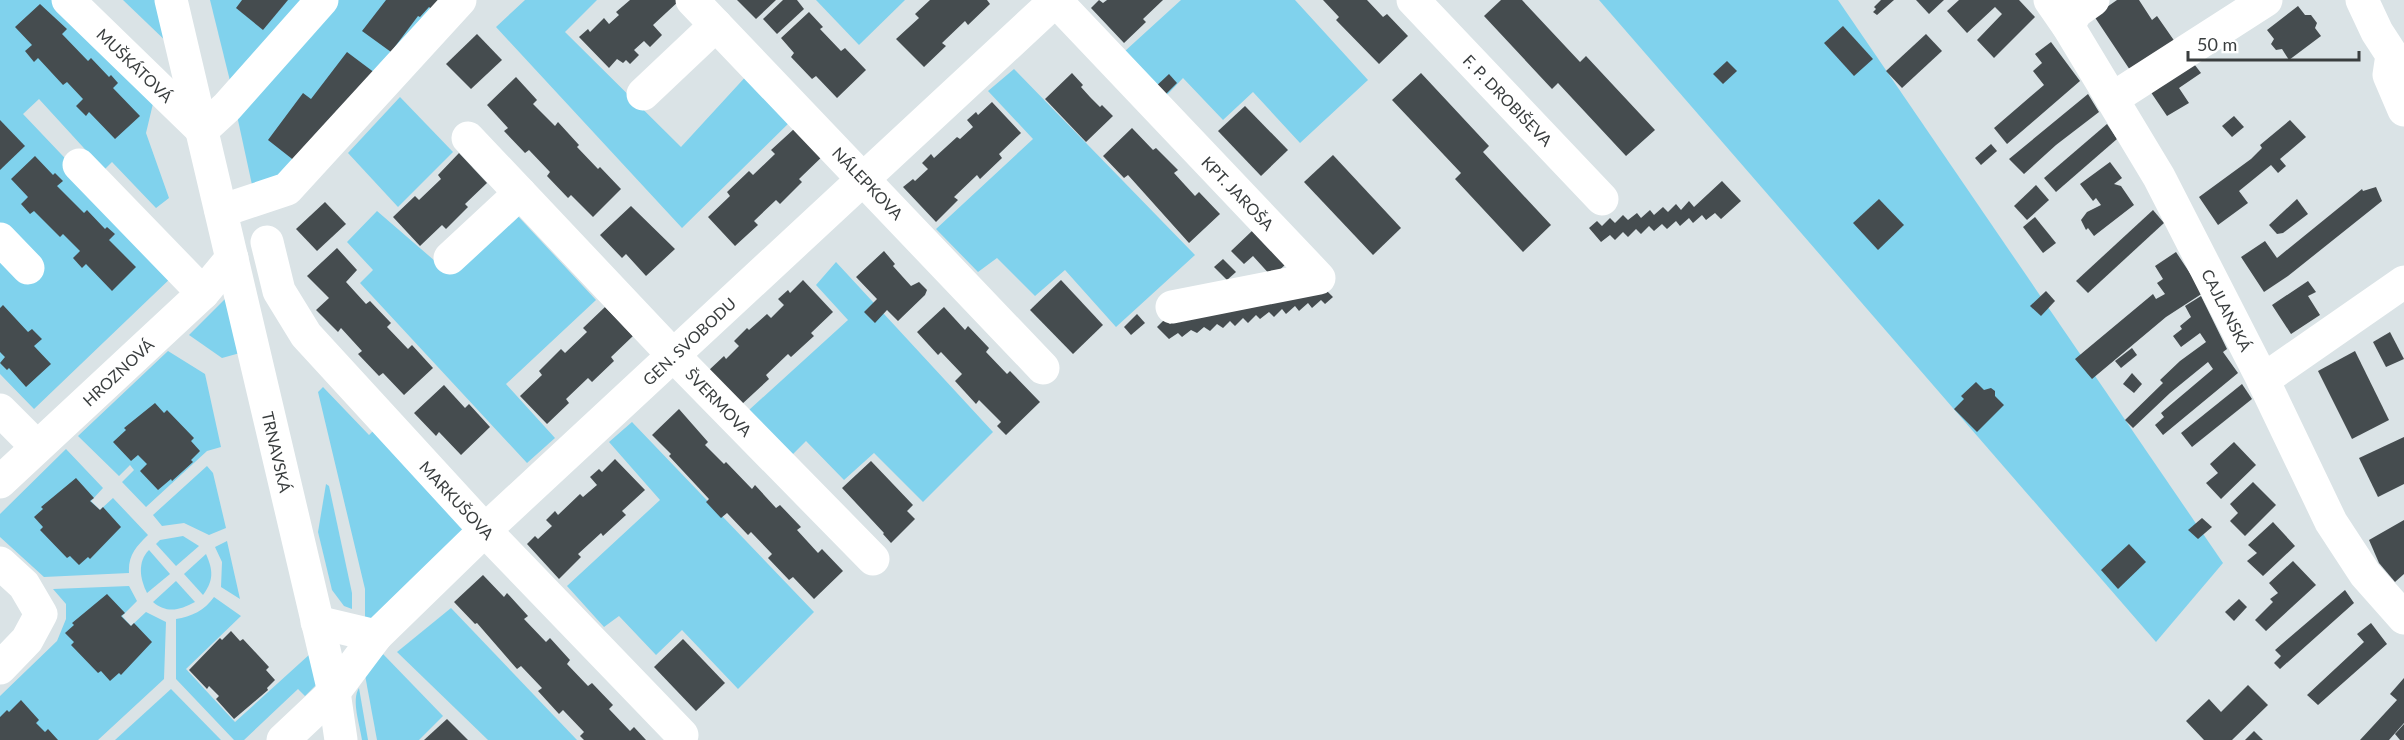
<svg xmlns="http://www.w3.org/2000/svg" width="2404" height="740" viewBox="0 0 2404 740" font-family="Lato,sans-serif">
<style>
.green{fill:#80d2ed}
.building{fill:#454c4f}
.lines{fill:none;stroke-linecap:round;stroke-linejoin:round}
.minor{stroke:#fff;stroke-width:33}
.labels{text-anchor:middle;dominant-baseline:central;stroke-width:6;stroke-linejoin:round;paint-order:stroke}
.street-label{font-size:16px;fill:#3a3e3f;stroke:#fff}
</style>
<rect width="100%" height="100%" fill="#dae3e6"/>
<!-- green -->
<g class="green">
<path d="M0,0H61L156,91L146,133L169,198L156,208L112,162L104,170L39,99L23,114L175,274L34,409L0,374Z"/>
<path d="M123,0H165L172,47Z"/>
<path d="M210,0H310L232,89Z"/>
<path d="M333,0H453L285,182L254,194L236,111Z"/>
<path d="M525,0H597L565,32L681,147L749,73L794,118L682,228L496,27Z"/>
<path d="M816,0H905L859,45Z"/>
<path d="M1181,0H1295L1368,80L1300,143L1253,92L1223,120L1183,78L1166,96L1125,51Z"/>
<path d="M1599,0H1838L2223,563L2156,642Z"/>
<path d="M1014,69L1195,255L1116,327L1065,270L1035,296L997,258L978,272L936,229L1033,139L988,91Z"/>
<path d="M400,97L453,152L398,207L348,153Z"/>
<path d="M377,211L450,274L515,213L596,300L506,384L555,438L527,463L360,283L373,270L347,242Z"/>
<path d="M836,262L993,432L923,502L874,453L844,480L806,441L792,455L749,410L848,320L816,285Z"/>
<path d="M227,297L240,353L222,358L189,335Z"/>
<path d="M168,351L205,374L221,447L207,451L146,507L122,482L134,470L130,465L119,476L78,436Z"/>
<path d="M323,387L369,435L378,426L474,529L380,623L365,618V589L318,392Z"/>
<path d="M632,422L814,612L738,689L682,630L656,655L619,616L604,627L567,586L660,500L609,442Z"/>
<path d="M66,449L103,488L91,501L100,510L113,498L148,535C136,547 128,555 129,573L44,577L0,537V514Z"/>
<path d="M207,466L213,473L226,528L209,535L184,523L162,526L153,515Z"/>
<path d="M326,484L329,486L352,593V609L344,606L332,590L318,532Z"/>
<path d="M183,536L199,546L176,566L156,544L160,540Z"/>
<path d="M227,541L240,599L221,587L222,562L215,547Z"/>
<path d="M149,550L170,574L147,593C140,579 137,562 149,550Z"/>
<path d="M206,554C213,570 214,580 203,595L184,574Z"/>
<path d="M176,581L195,602C180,610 167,614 153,602Z"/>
<path d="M129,586L137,601L122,616L131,626L146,612L166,622L164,679L98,740H0V696L57,641L66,619V604L53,589Z"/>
<path d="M214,597L241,616L186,669L235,722L310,654L318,683L305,696L298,689L244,740H234L176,679V619C191,617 205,610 214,597Z"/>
<path d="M451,608L577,740H488L397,652Z"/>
<path d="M383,654L443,716L419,740H377L365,675Z"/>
<path d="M359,688L368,740H362C360,725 351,700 359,688Z"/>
<path d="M171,689L221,740H115Z"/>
</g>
<!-- building -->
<g class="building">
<path d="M242,0H288L263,30L236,8Z"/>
<path d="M386,0H443L437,13L429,7L420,17L418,16L391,52L362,31Z"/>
<path d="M630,0H680L653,25L662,35L650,47L644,41L634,50L639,55L630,64L626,60L623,63L617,59L609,68L579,37L588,29L590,32L604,18L609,24L619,15L616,12Z"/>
<path d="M737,0H776L756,19Z"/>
<path d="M783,0H797L804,9L777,34L763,19Z"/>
<path d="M930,0H987L990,4L968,25L965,21L942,43L946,46L924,67L896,39L919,18L915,14Z"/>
<path d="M1099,0L1103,3L1107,0H1163L1143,19L1146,22L1124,43L1091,8Z"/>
<path d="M1323,0H1367L1383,17L1387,14L1408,36L1379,64L1336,20L1339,17Z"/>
<path d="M1501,0H1522L1580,62L1586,56L1655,130L1626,156L1558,83L1552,89L1484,16Z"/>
<path d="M1881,0H1894L1877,15L1873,12L1876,9L1874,7Z"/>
<path d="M1916,0H1944L1929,14Z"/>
<path d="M1959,0H2019L2035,17L1994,58L1977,40L2002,14L1995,7L1967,33L1947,11Z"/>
<path d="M2117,0H2139L2152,20L2157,16L2180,49L2136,79L2094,16Z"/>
<path d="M40,4L67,29L62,34L88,61L91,58L109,77L111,75L118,83L113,88L140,116L115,139L89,112L86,116L76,106L83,99L67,82L63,85L38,58L34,62L25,51L32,45L15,27Z"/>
<path d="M2298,6L2305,15H2311L2317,23L2315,28L2321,36L2289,60L2282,49L2276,50L2271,44L2274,39L2267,30Z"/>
<path d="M809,12L823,27L820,29L841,51L845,48L866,70L837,98L816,76L812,79L791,57L794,53L781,38Z"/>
<path d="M1843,26L1873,59L1854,76L1824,43Z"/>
<path d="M477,34L502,60L471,89L446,64Z"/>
<path d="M1926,34L1942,51L1902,88L1886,71Z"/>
<path d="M2051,42L2080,81L2007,144L1994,128L2044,85L2033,71L2042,63L2035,54Z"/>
<path d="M347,52L375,73L296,162L268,140L303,93L311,99Z"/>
<path d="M2191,60L2201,73L2179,88L2189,103L2167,116L2148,88Z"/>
<path d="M1727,61L1737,71L1723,84L1713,74Z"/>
<path d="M1072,73L1083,85L1081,87L1090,97L1100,107L1102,105L1113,116L1086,142L1045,99Z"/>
<path d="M1421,73L1489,146L1483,152L1551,225L1523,252L1455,179L1461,173L1392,100Z"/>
<path d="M1169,74L1177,83L1162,98L1153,89Z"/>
<path d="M516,77L537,100L533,104L555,126L558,122L579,145L577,147L598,169L600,167L621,189L593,217L571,195L568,198L547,176L550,172L529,150L525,153L504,131L508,128L487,105Z"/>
<path d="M2088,94L2099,112L2056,145L2024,174L2009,159Z"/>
<path d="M992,102L1021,133L999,154L1002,158L980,179L977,175L954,197L958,200L936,222L903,187L913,179L915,181L928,169L922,163L931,154L934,158L957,137L960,139L973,127L967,120L976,112L978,115Z"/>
<path d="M1245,106L1288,150L1261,176L1218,131Z"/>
<path d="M2234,116L2244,127L2232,137L2222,126Z"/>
<path d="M0,120L25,146L0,170Z"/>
<path d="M2290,120L2306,137L2280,159L2286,166L2278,173L2271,165L2239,191L2248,203L2218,225L2199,197L2251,159L2262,148L2260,145Z"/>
<path d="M2107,124L2117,139L2056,192L2044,178Z"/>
<path d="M1132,128L1153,150L1156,148L1178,170L1174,173L1195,196L1199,192L1220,214L1189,243L1128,175L1124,178L1103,156Z"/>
<path d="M794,129L827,152L799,179L802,182L780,204L776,200L754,221L758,225L735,246L708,217L730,196L727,192L749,171L753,175L775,154L771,150Z"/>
<path d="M1991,144L1997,151L1981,165L1975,158Z"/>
<path d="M459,153L487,183L465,204L468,207L446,229L442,225L420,246L393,217L415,196L419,200L441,179L438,175Z"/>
<path d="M1333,155L1401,228L1373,255L1304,182Z"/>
<path d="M35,156L53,175L55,173L63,181L57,186L84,213L87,210L105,229L107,227L115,234L109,240L136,267L112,291L86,264L82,268L73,258L80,251L63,234L60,237L34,211L30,214L21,204L28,197L11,179Z"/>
<path d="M2110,162L2122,178L2114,184L2121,186L2134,205L2094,236L2088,228L2086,230L2081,220L2087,212L2101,205L2096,198L2093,201L2080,184Z"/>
<path d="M1722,181L1741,201L1721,219L1715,213L1706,220L1702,215L1693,223L1689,218L1680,226L1676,221L1667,229L1662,224L1654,231L1649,226L1641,234L1636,229L1628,237L1623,232L1615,240L1610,235L1601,242L1589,228L1597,221L1602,226L1610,218L1615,223L1623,215L1628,220L1637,213L1641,218L1650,210L1654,215L1663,207L1668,212L1676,204L1681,210L1689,201L1694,207Z"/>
<path d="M2036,185L2049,200L2027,220L2014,206Z"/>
<path d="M2376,187L2382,201L2288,276L2264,292L2241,257L2265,241L2277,258L2362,189L2363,191Z"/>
<path d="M1879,199L1904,225L1878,250L1853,223Z"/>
<path d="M2297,199L2308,214L2283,233L2277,234L2269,225Z"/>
<path d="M325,202L346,224L317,251L296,229Z"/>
<path d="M631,206L675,249L646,276L626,254L622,258L600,235Z"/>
<path d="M2153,210L2164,223L2088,293L2076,281Z"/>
<path d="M2035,217L2056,243L2043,253L2023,227Z"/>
<path d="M1253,230L1286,264L1272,277L1253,256L1244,264L1231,251Z"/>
<path d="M337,248L357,270L346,282L366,304L370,301L391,323L387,327L408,349L412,345L433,368L404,395L383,373L379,376L358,354L362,351L341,328L338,332L316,310L329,298L307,276Z"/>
<path d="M884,251L895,264L893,266L911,286L919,282L927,290L925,295L898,321L887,310L875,323L864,312L877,299L856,277Z"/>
<path d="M2176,252L2203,293L2166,317L2092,379L2075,359L2153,294L2156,299L2165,294L2157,283L2163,279L2155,266Z"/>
<path d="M1223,259L1236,272L1227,280L1214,267Z"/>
<path d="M803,280L833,312L811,333L814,336L791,357L788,354L766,375L769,379L741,405L708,371L724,356L726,359L739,346L734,341L747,328L749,330L767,314L771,318L784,305L778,299L788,290L790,293Z"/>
<path d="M1061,280L1103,325L1073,354L1030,310Z"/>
<path d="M2308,281L2316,292L2308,296L2320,315L2291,334L2272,305Z"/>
<path d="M1320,284L1333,297L1325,304L1321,300L1312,308L1308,303L1299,311L1295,306L1286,314L1282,309L1274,317L1269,312L1260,319L1256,315L1248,323L1243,318L1235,326L1230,321L1223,328L1217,324L1210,331L1204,327L1197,333L1191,330L1182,337L1178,333L1169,339L1157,327L1165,319L1170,324L1179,316Z"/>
<path d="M2046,291L2055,301L2041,316L2030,306Z"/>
<path d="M2201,296L2227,349L2223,352L2238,373L2163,435L2155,425L2164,417L2161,413L2213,369L2208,362L2170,393L2133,428L2125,420L2163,383L2160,380L2180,361L2206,342L2200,333L2181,347L2173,336L2182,329L2180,326L2191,317L2185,306Z"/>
<path d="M3,305L28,332L32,329L42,339L34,346L51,364L26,387L9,368L7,370L0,363L5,357L0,352V308Z"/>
<path d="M605,307L633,336L611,357L614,361L592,382L588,378L566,399L569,403L547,424L520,396L542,375L539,371L561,349L565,353L587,332L583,328Z"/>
<path d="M944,307L965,330L968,326L989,348L986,352L1007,374L1010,371L1040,402L1006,435L997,426L1001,422L979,400L976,404L955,381L962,374L941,352L938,355L917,332Z"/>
<path d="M1137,314L1145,323L1131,335L1124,327Z"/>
<path d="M2390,332L2404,359L2386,367L2373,342Z"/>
<path d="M2132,348L2137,355L2121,368L2115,361Z"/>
<path d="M2355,351L2389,420L2352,439L2318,371Z"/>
<path d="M2132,373L2142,384L2134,393L2123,384Z"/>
<path d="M1976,382L1984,390L1991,388L1995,391V396L2004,405L1977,432L1954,409L1964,399L1961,396Z"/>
<path d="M2242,384L2252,399L2192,447L2181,433Z"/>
<path d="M444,385L465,408L469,404L490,427L461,455L439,432L436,436L414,413Z"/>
<path d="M155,403L164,413L167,410L194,438L191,441L200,451L191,460L193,462L172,481L171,479L158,490L140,471L147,464L138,455L131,461L113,442L126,430L124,428Z"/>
<path d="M679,409L708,442L705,445L724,464L726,462L752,489L755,485L776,508L780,505L801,527L797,530L818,553L822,549L843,571L814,599L793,577L789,580L768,558L772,554L751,532L748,535L727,513L721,518L706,502L709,499L669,456L671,454L652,435Z"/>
<path d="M2404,437V484L2378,497L2359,458Z"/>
<path d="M2234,442L2256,465L2221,499L2206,483L2218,473L2210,464Z"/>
<path d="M615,459L645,490L622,511L626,515L603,536L601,533L578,554L581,557L559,579L527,544L535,536L538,539L552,526L546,520L555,511L558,515L580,494L583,497L597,485L590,477L599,469L602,472Z"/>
<path d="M871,461L913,505L907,511L915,519L891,543L883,534L884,533L842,488Z"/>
<path d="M76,478L94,498L90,501L100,510L103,507L121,527L90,559L88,557L79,565L70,556L67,558L40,530L43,527L34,517L43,509L41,507Z"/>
<path d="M2253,482L2276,505L2245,536L2230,521L2238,513L2230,504Z"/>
<path d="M2202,518L2212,527L2198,539L2188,530Z"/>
<path d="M2404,520V574L2395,582L2379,563L2369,540Z"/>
<path d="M2273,522L2295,546L2263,576L2247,561L2257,553L2248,545Z"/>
<path d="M2129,544L2146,562L2118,589L2101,570Z"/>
<path d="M2293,561L2316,585L2266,631L2255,620L2273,602L2270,599L2278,593L2269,583Z"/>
<path d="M483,575L504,597L507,593L528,616L524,619L546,642L550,638L570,660L567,664L588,686L592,683L613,705L609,709L630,731L634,727L646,740H584L580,736L584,732L563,710L559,714L538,691L542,688L521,666L517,669L477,623L475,624L454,602Z"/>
<path d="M2345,590L2354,603L2280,669L2274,663L2281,656L2275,650Z"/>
<path d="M107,594L125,613L121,616L131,626L134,623L152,642L121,675L119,673L110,681L101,671L98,673L71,645L74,642L65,633L74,625L72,623Z"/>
<path d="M2239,599L2247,607L2234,621L2225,612Z"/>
<path d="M2371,623L2387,644L2318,705L2307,695L2364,642L2357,634Z"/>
<path d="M231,631L240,641L243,639L269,667L266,670L275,680L267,688L268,690L234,719L216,699L219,696L209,686L207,689L189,670L220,638L222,640Z"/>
<path d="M683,639L725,683L696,711L654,667Z"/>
<path d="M2404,678V723L2389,740H2360L2397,700L2390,694Z"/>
<path d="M2248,685L2268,705L2232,740H2204L2186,721L2209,699L2221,712Z"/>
<path d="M21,700L39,720L36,723L45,732L48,729L58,740H0V717L7,710L9,712Z"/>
<path d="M447,719L468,740H424Z"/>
<path d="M2404,724V740H2400L2395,734Z"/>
<path d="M2254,731L2263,740H2245Z"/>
</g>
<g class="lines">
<!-- minor -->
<g class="minor">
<path d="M68,0L202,130L227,107L322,0"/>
<path d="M171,0L334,692L341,740"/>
<path d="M692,0L1043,368"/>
<path d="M1055,0L1319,278L1172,307"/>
<path d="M1413,0L1602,199"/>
<path d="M2050,0L2068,26L2159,177L2263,380L2331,522L2365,574L2404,618"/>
<path d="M2362,0L2377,32L2392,55L2389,75L2404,110"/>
<path d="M2068,26L2076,12L2093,0"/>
<path d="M643,94L716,25"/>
<path d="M2112,99L2266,0"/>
<path d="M468,138L673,355L873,559"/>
<path d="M79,165L203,293"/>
<path d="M221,211L287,189L460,0"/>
<path d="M0,239L28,268"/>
<path d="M267,242L279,291L306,335L497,543L682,735"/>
<path d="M450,258L520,193"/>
<path d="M2263,380L2404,282"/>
<path d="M0,410L37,447"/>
<path d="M0,482L203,293L232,258"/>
<path d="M0,563L24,585L41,614L27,640L0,668"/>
<path d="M317,622L376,636"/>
<path d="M283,740L334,692L376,636L485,530L1056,0"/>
</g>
</g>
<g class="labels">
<!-- street labels -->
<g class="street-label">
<text transform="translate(135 65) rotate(44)">MUŠKÁTOVÁ</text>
<text transform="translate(1508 100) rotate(46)">F. P. DROBIŠEVA</text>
<text transform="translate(868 183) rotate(46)">NÁLEPKOVA</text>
<text transform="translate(1238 193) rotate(46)">KPT. JAROŠA</text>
<text transform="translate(2227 310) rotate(63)">CAJLANSKÁ</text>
<text transform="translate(689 341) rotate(-43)">GEN. SVOBODU</text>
<text transform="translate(118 372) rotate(-43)">HROZNOVÁ</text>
<text transform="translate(719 402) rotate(46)">ŠVERMOVA</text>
<text transform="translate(277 452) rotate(77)">TRNAVSKÁ</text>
<text transform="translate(457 500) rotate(47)">MARKUŠOVA</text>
</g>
</g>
<!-- scale -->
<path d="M2188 51v9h171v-9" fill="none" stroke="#3a3e3f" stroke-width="3"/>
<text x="2197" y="51" font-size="18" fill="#3a3e3f" stroke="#ffffff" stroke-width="4.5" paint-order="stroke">50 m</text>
</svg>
